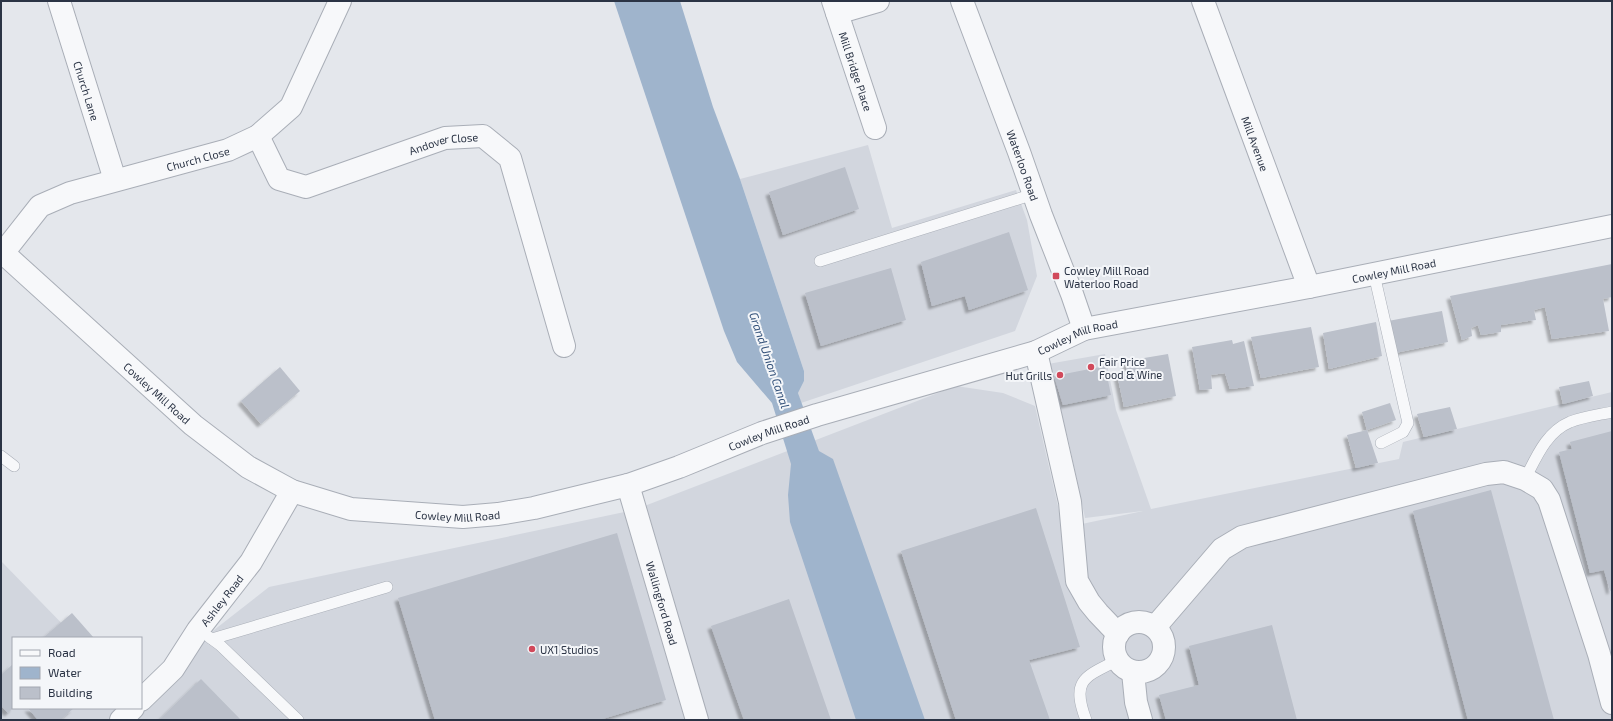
<svg xmlns="http://www.w3.org/2000/svg" width="1613" height="721" viewBox="0 0 1613 721" font-family="'Exo 2',sans-serif">
<style>
.built{fill:#d2d6de}
.water{fill:#9fb4cc}
.building{fill:#bbc0ca;filter:url(#shadow)}
.lines{fill:none;stroke-linecap:round;stroke-linejoin:round}
.service-casing{stroke:#a9aeb7;stroke-width:12}
.minor-casing{stroke:#a9aeb7;stroke-width:24}
.tertiary-casing{stroke:#a9aeb7;stroke-width:24}
.service{stroke:#f7f8fa;stroke-width:11}
.minor{stroke:#f7f8fa;stroke-width:22}
.tertiary{stroke:#f7f8fa;stroke-width:22}
.poi-dot{fill:#d1495b;stroke:#f4f6f9;stroke-width:1.5}
.labels{text-anchor:middle;dominant-baseline:central;stroke-width:4;stroke-linejoin:round;paint-order:stroke}
.street-label{font-size:11px;fill:#2b3445;stroke:#f4f6f9}
.poi-label{font-size:11px;fill:#2b3445;stroke:#f4f6f9;text-anchor:start}
.water-label{font-size:12px;font-style:italic;fill:#34527a;stroke:#f4f6f9}
</style>
<defs>
<filter id="shadow"><feDropShadow dx="-3.5" dy="3.5" stdDeviation="1" flood-color="#0004"/></filter>
</defs>
<rect width="100%" height="100%" fill="#e4e7ec"/>
<!-- built -->
<g class="built">
<path d="M868,145L892,228L1016,190L1027,220L1037,276L1015,331L801,403L798,393L804,381V371L740,179Z"/>
<path d="M1105,354L1116,410L1151,509L1399,459L1403,442L1612,392V720H1V561L76,638H13V708H141V687L269,587L634,510L956,386L1003,393L1035,406L1063,528L1143,511L1085,518L1069,443L1048,364Z"/>
</g>
<!-- water -->
<path class="water" d="M614,1H680L713,107L740,179L804,371V381L798,393L819,451L833,459L925,720H856L790,522L788,495L791,464L772,403L737,362L724,331Z"/>
<!-- building -->
<g class="building">
<path d="M845,167L859,209L783,235L769,192Z"/>
<path d="M1009,232L1028,290L969,310L965,296L932,306L921,262Z"/>
<path d="M1612,264V297L1603,299L1609,331L1552,339L1545,307L1534,310L1536,320L1501,325V332L1481,335L1478,325L1471,328L1472,336L1462,340L1450,296Z"/>
<path d="M891,268L906,320L821,346L805,293Z"/>
<path d="M1442,311L1448,342L1395,353L1388,321Z"/>
<path d="M1376,322L1382,356L1329,369L1323,333Z"/>
<path d="M1311,327L1319,367L1261,378L1251,337Z"/>
<path d="M1232,340L1233,344L1244,341L1254,386L1230,389L1225,373L1211,375L1212,389L1200,390L1192,347Z"/>
<path d="M1168,354L1176,396L1124,407L1117,374L1127,372L1126,361Z"/>
<path d="M1105,366L1111,395L1063,405L1054,376Z"/>
<path d="M280,367L300,391L261,424L241,401Z"/>
<path d="M1589,381L1593,396L1563,404L1559,387Z"/>
<path d="M1390,403L1396,420L1367,430L1362,412Z"/>
<path d="M1450,407L1457,429L1424,437L1417,414Z"/>
<path d="M1367,430L1378,463L1356,468L1347,435Z"/>
<path d="M1612,431V590L1610,591L1604,570L1590,573L1559,452L1572,449L1570,442Z"/>
<path d="M1491,490L1554,720H1468L1413,511Z"/>
<path d="M1036,508L1080,647L1029,660L1050,720H956L901,551Z"/>
<path d="M617,533L666,700L599,720H435L398,598Z"/>
<path d="M789,599L831,720H744L711,626Z"/>
<path d="M72,613L94,638H43Z"/>
<path d="M1272,625L1297,720H1166L1159,695L1199,685L1189,646Z"/>
<path d="M13,664V708L8,713L1,706V675Z"/>
<path d="M201,679L241,720H159Z"/>
<path d="M28,708H74L60,720H38Z"/>
</g>
<g class="lines">
<defs>
<g id="service">
<path d="M820,261L1034,194"/>
<path d="M1374,274L1408,423L1403,432L1381,443"/>
<path d="M1,456L14,466"/>
<path d="M1525,479C1536,458 1546,432 1570,422C1583,417 1598,415 1612,412"/>
<path d="M209,637L220,645L298,720"/>
<path d="M212,639L387,587"/>
<path d="M1086,720C1071,680 1084,677 1118,660"/>
</g>
<g id="minor">
<path id="s1" d="M59,1L115,180"/>
<path id="s2" d="M833,1L875,128"/>
<path id="s3" d="M962,1L1019,152L1041,215L1072,294L1084,329"/>
<path id="s4" d="M1203,1L1309,287"/>
<path d="M837,13L878,1"/>
<path id="s5" d="M258,136L279,179L306,187L445,138L483,136L510,158L564,346"/>
<path id="s6" d="M3,253L40,206L70,193L228,150L258,136L291,107L340,1"/>
<path d="M1036,352L1070,502L1077,581L1089,602L1098,613L1118,634"/>
<path id="s7" d="M628,485L697,720"/>
<circle cx="1139" cy="647" r="25"/>
<path d="M1155,627L1222,549L1242,537L1486,474L1504,472L1525,479L1542,489L1549,500L1599,654L1612,703"/>
<path d="M1133,672L1136,702L1141,720"/>
<path id="s8" d="M141,700L173,669L198,630L251,562L292,491"/>
<path d="M121,720L133,708"/>
</g>
<g id="tertiary">
<path id="s9" d="M1,251L193,425L248,467L292,491L351,509L463,517L498,514L534,508L628,485L679,467L762,433L817,415L1036,352L1084,329L1309,287L1612,226"/>
</g>
</defs>
<!-- service casing -->
<use href="#service" class="service-casing"/>
<!-- minor casing -->
<use href="#minor" class="minor-casing"/>
<!-- tertiary casing -->
<use href="#tertiary" class="tertiary-casing"/>
<!-- service -->
<use href="#service" class="service"/>
<!-- minor -->
<use href="#minor" class="minor"/>
<!-- tertiary -->
<use href="#tertiary" class="tertiary"/>
</g>
<!-- markers -->
<g class="poi-dot">
<rect x="1052" y="272" width="8" height="8" rx="2"/>
<circle cx="1091" cy="367" r="4"/>
<circle cx="1060" cy="375" r="4"/>
<circle cx="532" cy="649" r="4"/>
</g>
<g class="labels">
<!-- street labels -->
<g class="street-label">
<text stroke="none"><textPath href="#s2" startOffset="74">Mill Bridge Place</textPath></text>
<text stroke="none"><textPath href="#s1" startOffset="94">Church Lane</textPath></text>
<text stroke="none"><textPath href="#s4" startOffset="152">Mill Avenue</textPath></text>
<text stroke="none"><textPath href="#s5" startOffset="221">Andover Close</textPath></text>
<text stroke="none"><textPath href="#s6" startOffset="225">Church Close</textPath></text>
<text stroke="none"><textPath href="#s3" startOffset="175">Waterloo Road</textPath></text>
<text stroke="none"><textPath href="#s9" startOffset="1519">Cowley Mill Road</textPath></text>
<text stroke="none"><textPath href="#s9" startOffset="1195">Cowley Mill Road</textPath></text>
<text stroke="none"><textPath href="#s9" startOffset="211">Cowley Mill Road</textPath></text>
<text stroke="none"><textPath href="#s9" startOffset="871">Cowley Mill Road</textPath></text>
<text stroke="none"><textPath href="#s9" startOffset="547">Cowley Mill Road</textPath></text>
<text stroke="none"><textPath href="#s8" startOffset="129">Ashley Road</textPath></text>
<text stroke="none"><textPath href="#s7" startOffset="123">Wallingford Road</textPath></text>
</g>
<!-- poi labels -->
<g class="poi-label">
<text x="1064" y="270">Cowley Mill Road<tspan x="1064" dy="13">Waterloo Road</tspan></text>
<text x="1099" y="361">Fair Price<tspan x="1099" dy="13">Food &amp; Wine</tspan></text>
<text x="1052" y="375" text-anchor="end">Hut Grills</text>
<text x="540" y="649">UX1 Studios</text>
</g>
<!-- water labels -->
<g class="water-label">
<text transform="translate(770 360) rotate(71)">Grand Union Canal</text>
</g>
</g>
<!-- border -->
<rect width="1613" height="721" fill="none" stroke="#2b3445" stroke-width="4"/>
<!-- legend -->
<rect x="12" y="637" width="130" height="72" fill="#f4f6f9" stroke="#a4a8b1"/>
<rect x="20" y="650" width="20" height="6" fill="#f7f8fa" stroke="#a4a8b1"/>
<text x="48" y="657" font-size="12" fill="#2b3445">Road</text>
<rect x="20" y="667" width="20" height="12" fill="#9fb4cc" stroke="#a4a8b1"/>
<text x="48" y="677" font-size="12" fill="#2b3445">Water</text>
<rect x="20" y="687" width="20" height="12" fill="#bbc0ca" stroke="#a4a8b1"/>
<text x="48" y="697" font-size="12" fill="#2b3445">Building</text>
</svg>
